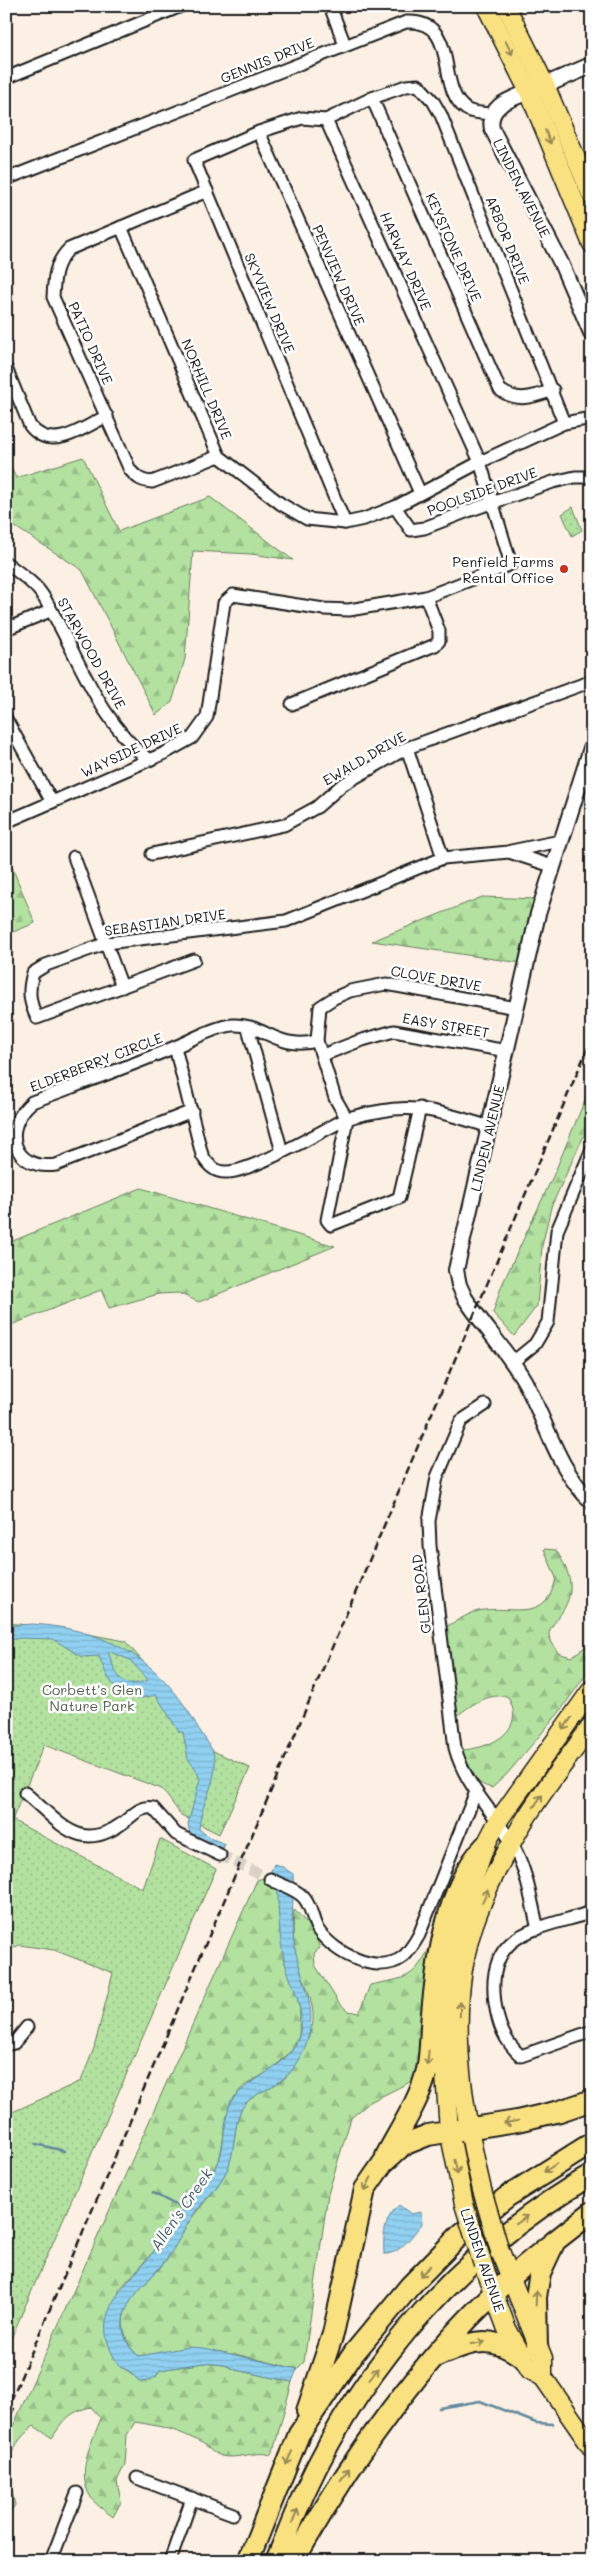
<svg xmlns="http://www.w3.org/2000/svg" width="598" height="2567" viewBox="0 0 598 2567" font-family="Mali,sans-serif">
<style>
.forest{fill:url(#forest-firs);stroke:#677e5e}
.park{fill:url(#park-dots);stroke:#677e5e}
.water{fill:url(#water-rules);stroke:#62889c;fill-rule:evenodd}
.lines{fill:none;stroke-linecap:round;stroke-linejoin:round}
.stream{stroke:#62889c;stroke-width:2.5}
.minor-tunnel{stroke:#dad0c5;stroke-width:11;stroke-dasharray:11 5.5;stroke-linecap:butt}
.minor-casing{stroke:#1c1c1c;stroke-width:15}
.tertiary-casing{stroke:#1c1c1c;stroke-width:18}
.secondary-casing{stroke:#1c1c1c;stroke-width:19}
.primary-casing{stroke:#1c1c1c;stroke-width:21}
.motorway-casing{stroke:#1c1c1c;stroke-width:24}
.minor{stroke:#fff;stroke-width:11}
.tertiary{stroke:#fff;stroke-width:14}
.secondary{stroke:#fff;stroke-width:15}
.primary{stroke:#fae180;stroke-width:18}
.motorway{stroke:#fae180;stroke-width:20}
.rail{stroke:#1c1c1c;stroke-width:2.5;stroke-dasharray:8 4;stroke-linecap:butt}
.primary-bridge-casing{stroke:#1c1c1c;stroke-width:21;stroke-linecap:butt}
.primary-bridge{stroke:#fae180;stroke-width:18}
.oneway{stroke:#968853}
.poi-dot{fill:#c8321e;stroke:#fff;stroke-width:2}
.labels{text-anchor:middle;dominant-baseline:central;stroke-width:5;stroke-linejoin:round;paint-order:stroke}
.street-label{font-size:14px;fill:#1c1c1c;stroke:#fff}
.poi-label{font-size:14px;fill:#1c1c1c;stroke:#fff;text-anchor:end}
.park-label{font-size:14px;fill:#50614a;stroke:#fff}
.water-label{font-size:15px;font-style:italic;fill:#455b67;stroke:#fff}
</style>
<defs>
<pattern id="forest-firs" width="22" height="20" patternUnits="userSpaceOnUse" patternTransform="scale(1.25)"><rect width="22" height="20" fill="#b2e1a0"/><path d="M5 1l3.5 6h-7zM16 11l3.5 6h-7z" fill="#98c089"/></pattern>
<pattern id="park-dots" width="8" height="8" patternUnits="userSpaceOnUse" patternTransform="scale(1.25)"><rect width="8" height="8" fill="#b2e1a0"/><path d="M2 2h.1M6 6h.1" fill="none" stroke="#98c089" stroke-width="1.8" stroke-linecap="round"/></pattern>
<pattern id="water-rules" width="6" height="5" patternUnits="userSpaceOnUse" patternTransform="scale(1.25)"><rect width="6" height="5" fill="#90d0f1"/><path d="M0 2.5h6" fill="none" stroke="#7cb2ce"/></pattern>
</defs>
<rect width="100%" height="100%" fill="#fbf0e3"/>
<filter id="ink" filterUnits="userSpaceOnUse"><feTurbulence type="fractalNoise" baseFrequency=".02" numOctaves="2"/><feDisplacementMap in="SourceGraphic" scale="10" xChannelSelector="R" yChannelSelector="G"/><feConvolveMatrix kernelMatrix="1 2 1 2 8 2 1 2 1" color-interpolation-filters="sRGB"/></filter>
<g filter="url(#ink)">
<!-- forest -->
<g class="forest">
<path d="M6,457L16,478L83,457L119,531L210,497L293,560L251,554L193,551L185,659L172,702L156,715L82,570L6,521Z"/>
<path d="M12,867L35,923L6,935V869Z"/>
<path d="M482,897L536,899L521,963L372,941Z"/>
<path d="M592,1083V1118L551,1207L542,1246L537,1306L514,1336L493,1313L501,1287L554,1174Z"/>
<path d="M141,1188L335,1246L199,1302L178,1293L159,1294L109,1308L101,1290L6,1327V1239L8,1243Z"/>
<path d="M544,1549L556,1550C572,1576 577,1592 558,1618C554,1624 549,1628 549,1635C550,1641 555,1647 558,1653L571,1657L588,1645L592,1638V1666L558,1714L507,1774L492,1788C474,1784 464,1768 461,1750C490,1749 529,1730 507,1696C485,1694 471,1705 454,1718L443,1628C454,1623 466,1614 478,1611C511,1604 546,1625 556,1578Z"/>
<path d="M269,1876L278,1880L280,1931L284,1960L295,1988L300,2010L299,2036L292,2050L274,2068L244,2086L230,2102L219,2162L154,2251L119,2290L120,2367L129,2371L132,2375L156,2377L159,2370L203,2363L225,2365L236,2370L292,2382L274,2448L271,2455C255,2450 238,2460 221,2456C215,2454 208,2446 202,2443C176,2429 164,2427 135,2422L127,2435L125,2464L117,2481L121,2502L113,2517C107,2512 97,2506 92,2499C74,2473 92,2443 101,2418L91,2407C69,2412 64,2420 52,2438L34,2426C4,2449 7,2471 15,2505L6,2520V2442L257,1880Z"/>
<path d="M294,1910C303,1916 317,1938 320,1948L314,1953L315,1965L339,2003L348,2011L359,2013L370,1985C409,1977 413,1980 432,1943L421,2068L410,2082L370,2102L351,2118L328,2194L304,2362L297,2369L235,2354L139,2356C131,2350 128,2344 125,2334C114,2302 154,2280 169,2256C178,2241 185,2225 197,2211C208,2198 218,2187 226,2172C235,2155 234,2121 241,2109C250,2095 268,2089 281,2081C295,2072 310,2038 313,2022C315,2001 302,1979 297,1959C292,1943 293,1927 294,1910Z"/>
</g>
<!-- park -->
<g class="park">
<path d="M573,507L582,530L572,536L562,514Z"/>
<path d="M6,1623L50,1627L125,1641L169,1692L209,1749L250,1768L219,1834L181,1815L162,1789L44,1745L12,1820L143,1889L160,1839L216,1869L6,2350V2115L81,2081L94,2048L113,1973L54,1950L19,1945L6,1952Z"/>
</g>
<!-- water -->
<g class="water">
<path d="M32,1624C107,1629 161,1660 197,1726C202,1735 214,1749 215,1759C217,1784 200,1804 199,1829L210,1838L225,1844L221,1853L190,1834L188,1824L200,1779L195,1768L188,1759L183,1732H179L156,1695C149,1696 139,1700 132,1698C114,1694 104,1671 99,1656L82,1657L53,1639L20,1638L6,1641V1626ZM108,1651L130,1660L148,1680C119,1691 116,1674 108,1651Z"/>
<path d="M274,1864L281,1866L293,1874C294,1894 291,1915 293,1935C296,1972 320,2004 307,2041C303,2055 295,2070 283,2079C271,2090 249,2094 241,2110C233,2125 236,2154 226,2172C218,2187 207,2198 196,2211C184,2227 177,2247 164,2262C152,2278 131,2295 125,2312C119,2328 126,2347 139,2356L188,2347L204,2348L297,2369L292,2382L236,2370L225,2365L203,2363L160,2370C155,2379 150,2381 140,2382L129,2371L120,2367C84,2314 123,2291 154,2251C163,2239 170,2226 179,2214C192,2197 210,2181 218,2163C225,2147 224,2111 232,2100C250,2076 290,2068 299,2036C307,2008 290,1985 284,1959C278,1934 279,1906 277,1880L269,1876Z"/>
<path d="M399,2205L411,2214L421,2212L422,2224C412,2235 400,2255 384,2254C383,2235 384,2218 399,2205Z"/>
</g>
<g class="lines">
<!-- stream -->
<g class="stream">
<path d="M36,2144L64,2151"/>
<path d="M153,2193L185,2210"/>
<path d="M439,2408L480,2401L536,2423L553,2424"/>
</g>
<!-- minor-tunnel -->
<path class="minor-tunnel" d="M220,1855L270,1879"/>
<defs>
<g id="minor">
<path d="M330,6L345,45"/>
<path d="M6,78L181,6"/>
<path d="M372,98L500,390C518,403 533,397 553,390"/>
<path d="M259,132L420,493"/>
<path d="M6,179L406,22C461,19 435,88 466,109C473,114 484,112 492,115"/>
<path d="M207,191L69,249C55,263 54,277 53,297L130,470C137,478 141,481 152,482L219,456"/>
<path d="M121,227L219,456L281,504L307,519L345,523L364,519L395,507L480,462L564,423L592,418"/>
<path d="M6,368L30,426C52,453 82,428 107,416"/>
<path d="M395,507L411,530L424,528L468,511L553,482L575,477H592"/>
<path d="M345,523L194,160L259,132L302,118L326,120L372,98L406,86L418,85L433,101L441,115L564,423"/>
<path d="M6,563C18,572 35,583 43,596C77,651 96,719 149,760"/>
<path d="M6,629L50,611"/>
<path d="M292,704L435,645L439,641V631L426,597"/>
<path d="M6,719L52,802"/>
<path d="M407,748L443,858"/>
<path d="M6,822L165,753L192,738L207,717L224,603L233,595L324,609L349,610L426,597L511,564L480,462L326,120"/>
<path d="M511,851L560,841"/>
<path d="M152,854L284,825L317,807L342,785L407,748L592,681"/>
<path d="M74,857L122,987"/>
<path d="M194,960L37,1018C29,1002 28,990 33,973L46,965L107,943L286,921L443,858L509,852L552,866"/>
<path d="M248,1028L282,1152"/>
<path d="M175,1047L202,1155C207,1164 214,1172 225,1172C248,1174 320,1132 344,1120C355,1115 370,1113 381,1111C421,1103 452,1116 490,1127"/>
<path d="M323,1055L359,1041L394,1031L507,1051"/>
<path d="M192,1111L56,1165C12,1171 1,1128 32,1102C80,1084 128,1067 175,1047C191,1040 216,1026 233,1025C264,1023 277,1051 317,1041"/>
<path d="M347,1119L335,1098L317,1041L320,1007L334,998L350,991L386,984L517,1008"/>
<path d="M347,1119L327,1220L331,1225L399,1198L420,1108"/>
<path d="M513,1362L535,1344L548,1322L557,1231L592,1149"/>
<path d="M485,1405L461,1421L437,1477L429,1521L430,1546L455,1748C466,1788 493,1809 512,1844C527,1869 531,1901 538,1929"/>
<path d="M25,1793C61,1823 81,1858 129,1818C136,1812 143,1806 153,1808L176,1834L220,1855"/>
<path d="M270,1879C280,1885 297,1889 304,1898C312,1907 312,1920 318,1930C334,1953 377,1976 403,1957C410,1951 414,1943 419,1935L475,1794"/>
<path d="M592,1912C537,1930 485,1930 495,2003C498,2024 504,2041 521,2056L592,2031"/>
<path d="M6,2045L14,2043L27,2027"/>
<path d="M137,2478L233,2514"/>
<path d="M51,2561L77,2493"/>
<path d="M170,2561L192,2498"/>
</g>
<g id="tertiary">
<path d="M529,92C511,99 487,105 492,129L561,263L592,335"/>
<path d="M592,745L538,914L456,1270L459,1285L465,1298C484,1327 508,1352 525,1382C547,1423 557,1469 592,1502"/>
</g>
<path id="secondary" d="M536,89L592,65"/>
<g id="primary">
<path d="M486,6L529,92L592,244"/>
<path d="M506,6L545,85L592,196"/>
<path d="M482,2190C461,2102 444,2000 478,1913C489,1883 504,1855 520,1828C541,1792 568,1759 592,1725"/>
<path d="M464,2204L449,2130L445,2074L443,2023L448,1965L461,1914L485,1846L498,1821L592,1689"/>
<path d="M500,2251L543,2358V2377L592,2448"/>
<path d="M483,2265L507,2329L530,2370L543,2377"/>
</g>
<g id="motorway">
<path d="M386,2156C400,2129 420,2100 427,2070C431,2052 430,2032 432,2013C437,1960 447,1886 485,1846"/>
<path d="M537,2347L536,2297L540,2273L555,2241L592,2212"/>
<path d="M437,2356C471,2342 490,2333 522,2357"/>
<path d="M307,2411L333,2334L365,2189L383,2163L403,2145L428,2135L517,2121L560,2111L592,2100"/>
<path d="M248,2561L299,2434L354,2353L410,2286L461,2234L508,2196L592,2143"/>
<path d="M276,2561C286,2537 295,2513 305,2491C366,2359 466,2247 592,2175"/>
<path d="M294,2561C348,2464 414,2370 494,2293C513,2274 534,2258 555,2241"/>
</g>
</defs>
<!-- minor casing -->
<use href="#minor" class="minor-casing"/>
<!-- tertiary casing -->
<use href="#tertiary" class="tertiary-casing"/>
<!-- secondary casing -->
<use href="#secondary" class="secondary-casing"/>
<!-- primary casing -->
<use href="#primary" class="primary-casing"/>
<!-- motorway casing -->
<use href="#motorway" class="motorway-casing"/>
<!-- minor -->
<use href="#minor" class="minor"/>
<!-- tertiary -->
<use href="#tertiary" class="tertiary"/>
<!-- secondary -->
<use href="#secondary" class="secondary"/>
<!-- primary -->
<use href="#primary" class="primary"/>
<!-- motorway -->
<use href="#motorway" class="motorway"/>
<!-- rail -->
<g class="rail">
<path d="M6,2412L592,1038"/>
<path d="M6,2426L15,2406"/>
</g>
<defs>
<g id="primary-bridge">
<path d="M482,2190L500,2251"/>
<path d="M464,2204L483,2265"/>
</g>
</defs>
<!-- primary-bridge casing -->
<use href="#primary-bridge" class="primary-bridge-casing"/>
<!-- primary-bridge -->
<use href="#primary-bridge" class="primary-bridge"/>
</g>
<!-- one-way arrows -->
<defs><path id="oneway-shaft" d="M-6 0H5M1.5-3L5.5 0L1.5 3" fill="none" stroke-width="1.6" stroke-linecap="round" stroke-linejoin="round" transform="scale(1.25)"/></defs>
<g class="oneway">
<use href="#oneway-shaft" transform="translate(509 48) rotate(63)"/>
<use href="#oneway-shaft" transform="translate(548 137) rotate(68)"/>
<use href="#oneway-shaft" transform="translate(567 1724) rotate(125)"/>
<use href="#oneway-shaft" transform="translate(538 1801) rotate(-55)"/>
<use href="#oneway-shaft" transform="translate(485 1896) rotate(-67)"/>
<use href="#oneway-shaft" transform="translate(460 2009) rotate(-89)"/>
<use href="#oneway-shaft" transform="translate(428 2058) rotate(95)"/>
<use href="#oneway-shaft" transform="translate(511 2122) rotate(171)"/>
<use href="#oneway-shaft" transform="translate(456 2167) rotate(77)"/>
<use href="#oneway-shaft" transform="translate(550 2168) rotate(146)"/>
<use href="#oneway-shaft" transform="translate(368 2184) rotate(117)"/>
<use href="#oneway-shaft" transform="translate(522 2220) rotate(-35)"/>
<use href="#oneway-shaft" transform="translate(425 2271) rotate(135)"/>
<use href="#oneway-shaft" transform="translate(536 2298) rotate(-88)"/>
<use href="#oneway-shaft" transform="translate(478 2343) rotate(-9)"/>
<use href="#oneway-shaft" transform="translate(374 2374) rotate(-53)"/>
<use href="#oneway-shaft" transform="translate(289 2458) rotate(114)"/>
<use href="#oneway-shaft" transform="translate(345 2474) rotate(-54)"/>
<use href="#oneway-shaft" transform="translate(295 2516) rotate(-68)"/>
</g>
</g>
<!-- markers -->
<circle class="poi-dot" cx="564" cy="569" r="5"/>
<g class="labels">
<!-- street labels -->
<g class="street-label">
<text transform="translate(267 60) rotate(-22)">GENNIS DRIVE</text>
<text transform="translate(522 188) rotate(63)">LINDEN AVENUE</text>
<text transform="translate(508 240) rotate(68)">ARBOR DRIVE</text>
<text transform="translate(454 247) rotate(66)">KEYSTONE DRIVE</text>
<text transform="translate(406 261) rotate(66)">HARWAY DRIVE</text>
<text transform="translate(339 275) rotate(66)">PENVIEW DRIVE</text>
<text transform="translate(270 303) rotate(67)">SKYVIEW DRIVE</text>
<text transform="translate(91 343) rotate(66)">PATIO DRIVE</text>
<text transform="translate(207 389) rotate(67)">NORHILL DRIVE</text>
<text transform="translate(482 491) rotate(-20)">POOLSIDE DRIVE</text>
<text transform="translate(92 653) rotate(61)">STARWOOD DRIVE</text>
<text transform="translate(131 750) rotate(-25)">WAYSIDE DRIVE</text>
<text transform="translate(364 758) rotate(-30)">EWALD DRIVE</text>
<text transform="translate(165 922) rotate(-8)">SEBASTIAN DRIVE</text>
<text transform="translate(436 978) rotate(10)">CLOVE DRIVE</text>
<text transform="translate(446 1025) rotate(10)">EASY STREET</text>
<text transform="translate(96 1062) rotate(-21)">ELDERBERRY CIRCLE</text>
<text transform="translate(487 1138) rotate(-77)">LINDEN AVENUE</text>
<text transform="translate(421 1594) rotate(-97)">GLEN ROAD</text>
<text transform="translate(483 2260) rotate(71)">LINDEN AVENUE</text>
</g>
<!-- poi labels -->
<g class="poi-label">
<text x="554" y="561">Penfield Farms<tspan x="554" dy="16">Rental Office</tspan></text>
</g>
<!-- park labels -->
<g class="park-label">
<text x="92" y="1689">Corbett's Glen<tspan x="92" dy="16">Nature Park</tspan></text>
</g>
<!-- water labels -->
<g class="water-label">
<text transform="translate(181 2209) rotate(-55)">Allen's Creek</text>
</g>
</g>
<!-- margin -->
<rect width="598" height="2567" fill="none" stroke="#fff" stroke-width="25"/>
<rect x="12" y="12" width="573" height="2542" fill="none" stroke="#1c1c1c" stroke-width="2" filter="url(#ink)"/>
</svg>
